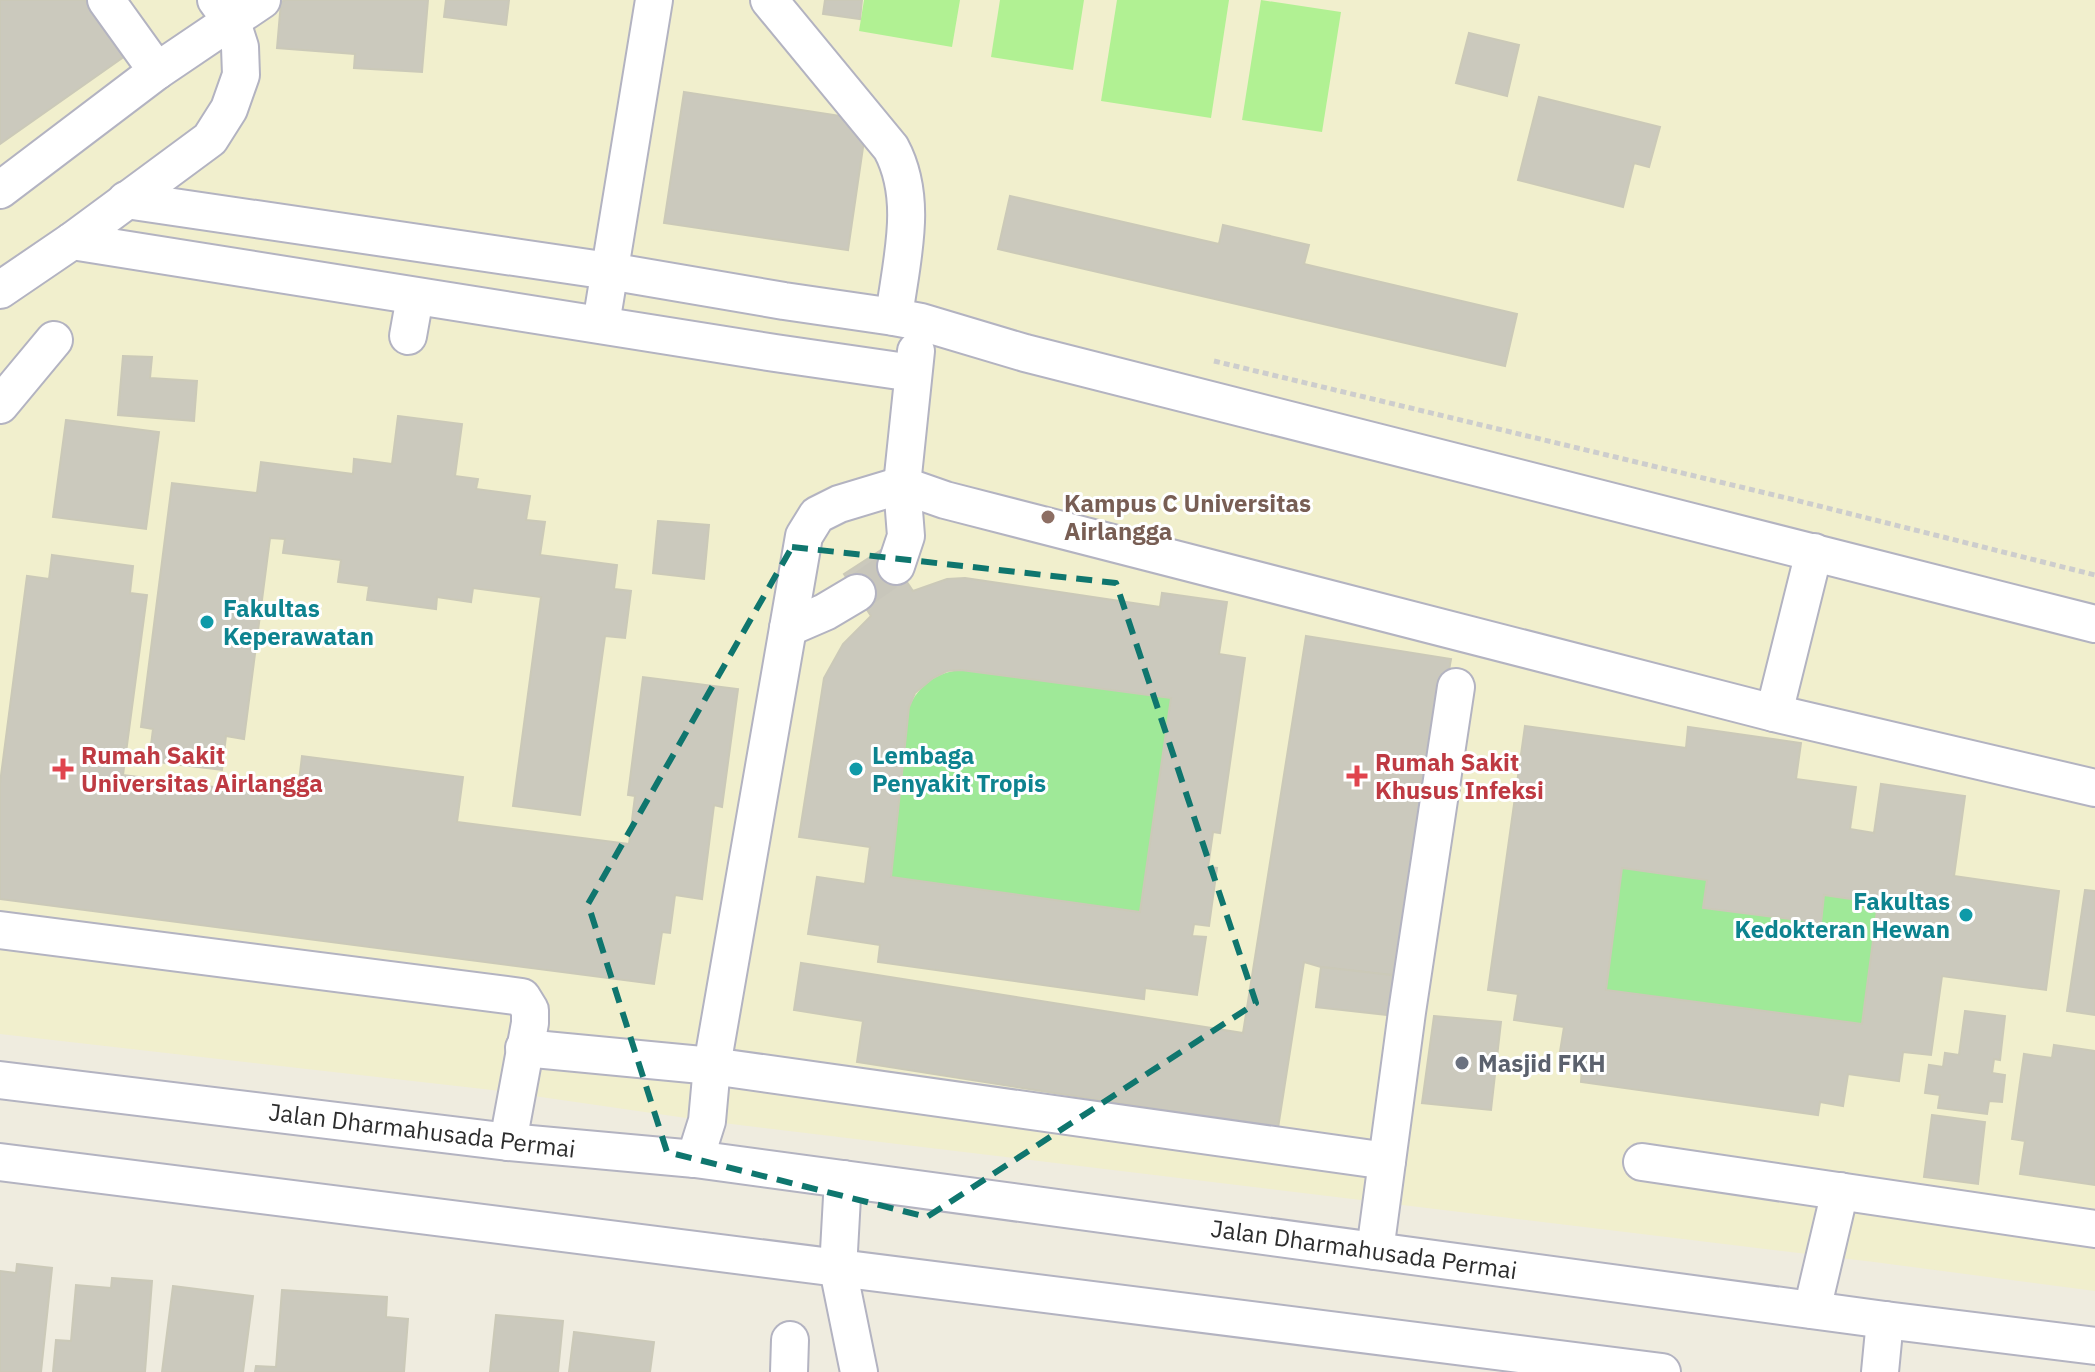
<svg xmlns="http://www.w3.org/2000/svg" width="2095" height="1372" viewBox="0 0 2095 1372" font-family="'IBM Plex Sans',sans-serif">
<style>
.education{fill:#f1efcd}
.green{fill:#9fe998}
.pitch{fill:#b1f193}
.building{fill:#cbc9bd;stroke:#cbc9b8;stroke-width:2;fill-rule:evenodd}
.lines{fill:none;stroke-linecap:round;stroke-linejoin:round}
.minor-tunnel{stroke:#c8c6bb;stroke-width:36;stroke-dasharray:36 18;stroke-linecap:butt}
.minor-casing{stroke:#b3b3c1;stroke-width:40}
.path{stroke:#cdcdcd;stroke-width:5;stroke-dasharray:6 4;stroke-linecap:butt}
.minor{stroke:#fff;stroke-width:36}
.marked{fill:none;stroke:#0f766e;stroke-width:6;stroke-dasharray:16 10;stroke-linejoin:round}
.education-dot{fill:#8d6e63;stroke:#fff;stroke-width:3}
.culture-dot{fill:#0f9aa8;stroke:#fff;stroke-width:3}
.health-dot{fill:#e0444e;stroke:#fff;stroke-width:3}
.worship-dot{fill:#6b7280;stroke:#fff;stroke-width:3}
.labels{text-anchor:middle;dominant-baseline:central;stroke-width:6;stroke-linejoin:round;paint-order:stroke}
.education-label{font-size:24px;font-weight:bold;fill:#785e54;stroke:#fff;text-anchor:start}
.culture-label{font-size:24px;font-weight:bold;fill:#0d838f;stroke:#fff;text-anchor:start}
.health-label{font-size:24px;font-weight:bold;fill:#be3a42;stroke:#fff;text-anchor:start}
.worship-label{font-size:24px;font-weight:bold;fill:#5b616d;stroke:#fff;text-anchor:start}
.street-label{font-size:24px;fill:#2d2d2d;stroke:#fff}
</style>
<rect width="100%" height="100%" fill="#efecdf"/>
<!-- education -->
<path class="education" d="M0,0H2095V1291L1874,1262L707,1121L492,1090L0,1034Z"/>
<!-- green -->
<g class="green">
<path d="M961,670L1171,698L1140,912L891,877L909,707C919,685 937,672 961,670Z"/>
<path d="M1622,868L1707,880L1704,908L1820,923L1824,895L1878,903L1862,1024L1606,990Z"/>
</g>
<!-- pitch -->
<g class="pitch">
<path d="M864,0H960L952,47L859,31Z"/>
<path d="M1000,0H1084L1073,70L991,57Z"/>
<path d="M1117,0H1229L1211,118L1101,101Z"/>
<path d="M1261,0L1341,12L1322,132L1242,120Z"/>
</g>
<!-- building -->
<g class="building">
<path d="M0,0H85L125,56L0,144Z"/>
<path d="M285,0H428L422,72L354,68L355,54L277,48L281,2Z"/>
<path d="M446,0H509L506,25L444,17Z"/>
<path d="M825,0H862L860,19L823,14Z"/>
<path d="M1469,33L1519,45L1507,96L1456,83Z"/>
<path d="M684,92L867,120L848,250L664,223Z"/>
<path d="M1539,97L1660,127L1649,167L1634,163L1623,207L1518,180Z"/>
<path d="M1010,196L1219,244L1223,225L1309,245L1304,264L1517,314L1505,366L998,249Z"/>
<path d="M123,356L152,357L150,378L197,381L194,421L118,415Z"/>
<path d="M398,416L462,424L455,476L478,479L476,489L530,496L526,520L545,522L540,555L617,565L614,589L631,591L625,638L605,636L580,815L513,806L541,597L473,588L471,602L437,597L436,609L367,600L369,586L338,582L341,560L283,553L285,539L270,538L244,739L226,736L222,770L149,761L153,729L141,727L172,483L257,493L261,462L353,474L354,459L392,464Z"/>
<path d="M66,420L159,432L146,529L53,517Z"/>
<path d="M658,521L709,525L704,579L653,573Z"/>
<path d="M884,548L913,591L947,579L965,578L1160,607L1162,593L1227,602L1219,654L1245,658L1220,833L1213,832L1208,867L1217,868L1209,926L1194,924L1192,936L1206,937L1197,995L1145,988L1144,999L878,962L880,945L808,934L817,877L865,884L870,847L799,837L824,678L843,644L871,616L844,574ZM961,670L1171,698L1140,912L891,877L909,707L915,693L933,678L947,671Z"/>
<path d="M52,555L133,566L130,593L147,595L123,775L297,798L302,756L463,777L457,822L629,844L635,796L628,795L643,677L738,689L722,807L714,805L702,899L675,895L670,933L662,932L654,984L0,899V783L27,576L49,579Z"/>
<path d="M1306,636L1451,659L1410,894L1400,976L1321,967L1304,962L1278,1128L857,1062L863,1021L794,1010L801,963L1243,1033Z"/>
<path d="M1525,726L1686,748L1688,727L1801,743L1796,779L1856,787L1850,829L1874,833L1881,784L1965,796L1954,876L2059,891L2046,990L1942,976L1931,1055L1903,1052L1899,1081L1848,1074L1843,1106L1820,1102L1818,1115L1581,1082L1582,1067L1558,1064L1564,1027L1514,1020L1518,994L1488,990ZM1622,868L1707,880L1703,908L1821,923L1824,895L1878,903L1862,1024L1606,990Z"/>
<path d="M2085,890L2095,891V1015L2067,1011Z"/>
<path d="M1321,967L1400,976L1405,1017L1316,1007Z"/>
<path d="M1965,1011L2005,1016L2000,1060L1994,1059L1992,1073L2005,1075L2002,1102L1989,1101L1987,1114L1938,1108L1940,1095L1925,1093L1929,1065L1943,1067L1945,1053L1959,1055Z"/>
<path d="M1434,1016L1501,1022L1491,1110L1422,1103Z"/>
<path d="M2054,1045L2095,1051V1185L2020,1174L2025,1141L2012,1139L2024,1054L2052,1058Z"/>
<path d="M1932,1115L1985,1122L1978,1184L1924,1177Z"/>
<path d="M17,1264L52,1268L41,1372H0V1271L16,1273Z"/>
<path d="M112,1278L152,1281L145,1372H53L56,1340L71,1341L76,1285L111,1288Z"/>
<path d="M173,1286L253,1296L243,1372H162Z"/>
<path d="M282,1290L387,1297L386,1317L408,1319L404,1372H255L256,1366L276,1367Z"/>
<path d="M496,1315L563,1321L558,1372H490Z"/>
<path d="M574,1332L654,1342L650,1372H569Z"/>
</g>
<g class="lines">
<!-- minor-tunnel -->
<path class="minor-tunnel" d="M857,593L896,566"/>
<defs>
<g id="minor">
<path d="M769,0L891,148C919,200 901,261 894,317"/>
<path d="M157,71L262,0"/>
<path d="M0,190L157,71L106,0"/>
<path d="M126,200L609,271L784,301L894,317L921,322L1025,353L2095,624"/>
<path d="M72,241L775,353L913,373"/>
<path d="M0,290L72,241L210,139L229,109L241,75L240,47L232,22L216,0"/>
<path d="M601,324L654,0"/>
<path d="M408,336L415,297"/>
<path d="M0,405L54,340"/>
<path d="M1814,552L1774,713L2095,788"/>
<path d="M896,566L906,536L902,485L916,351"/>
<path d="M788,628L825,612L857,593"/>
<path d="M0,930L522,997L530,1010V1023L508,1142"/>
<path d="M524,1048L712,1066L1387,1161"/>
<path d="M0,1080L508,1142L695,1159L1885,1320L2095,1346"/>
<path d="M695,1159L707,1121L712,1066L804,536L817,515L839,504L902,485L945,500L1774,713"/>
<path d="M0,1162L1662,1372"/>
<path d="M1642,1162L2095,1229"/>
<path d="M843,1179L838,1269L859,1372"/>
<path d="M1375,1251L1407,1012L1456,687"/>
<path d="M1812,1310L1840,1191"/>
<path d="M789,1372L790,1340"/>
<path d="M1880,1372L1885,1320"/>
</g>
</defs>
<!-- minor casing -->
<use href="#minor" class="minor-casing"/>
<!-- path -->
<path class="path" d="M1214,361L1795,500L2095,575"/>
<!-- minor -->
<use href="#minor" class="minor"/>
</g>
<!-- marked area -->
<path class="marked" d="M792,547L1116,583L1256,1003L927,1217L667,1152L588,904Z"/>
<!-- markers -->
<circle class="education-dot" cx="1048" cy="517" r="8"/>
<g class="culture-dot">
<circle cx="207" cy="622" r="8"/>
<circle cx="856" cy="769" r="8"/>
<circle cx="1966" cy="915" r="8"/>
</g>
<g class="health-dot">
<path d="M59 757h8v8h8v8h-8v8h-8v-8h-8v-8h8z"/>
<path d="M1353 764h8v8h8v8h-8v8h-8v-8h-8v-8h8z"/>
</g>
<circle class="worship-dot" cx="1462" cy="1063" r="8"/>
<g class="labels">
<!-- education labels -->
<g class="education-label">
<text x="1064" y="503">Kampus C Universitas<tspan x="1064" dy="28">Airlangga</tspan></text>
</g>
<!-- culture labels -->
<g class="culture-label">
<text x="223" y="608">Fakultas<tspan x="223" dy="28">Keperawatan</tspan></text>
<text x="872" y="755">Lembaga<tspan x="872" dy="28">Penyakit Tropis</tspan></text>
<text x="1950" y="901" text-anchor="end">Fakultas<tspan x="1950" dy="28">Kedokteran Hewan</tspan></text>
</g>
<!-- health labels -->
<g class="health-label">
<text x="81" y="755">Rumah Sakit<tspan x="81" dy="28">Universitas Airlangga</tspan></text>
<text x="1375" y="762">Rumah Sakit<tspan x="1375" dy="28">Khusus Infeksi</tspan></text>
</g>
<!-- worship labels -->
<g class="worship-label">
<text x="1478" y="1063">Masjid FKH</text>
</g>
<!-- street labels -->
<g class="street-label">
<text transform="translate(422 1130) rotate(7)">Jalan Dharmahusada Permai</text>
<text transform="translate(1364 1249) rotate(8)">Jalan Dharmahusada Permai</text>
</g>
</g>
</svg>
